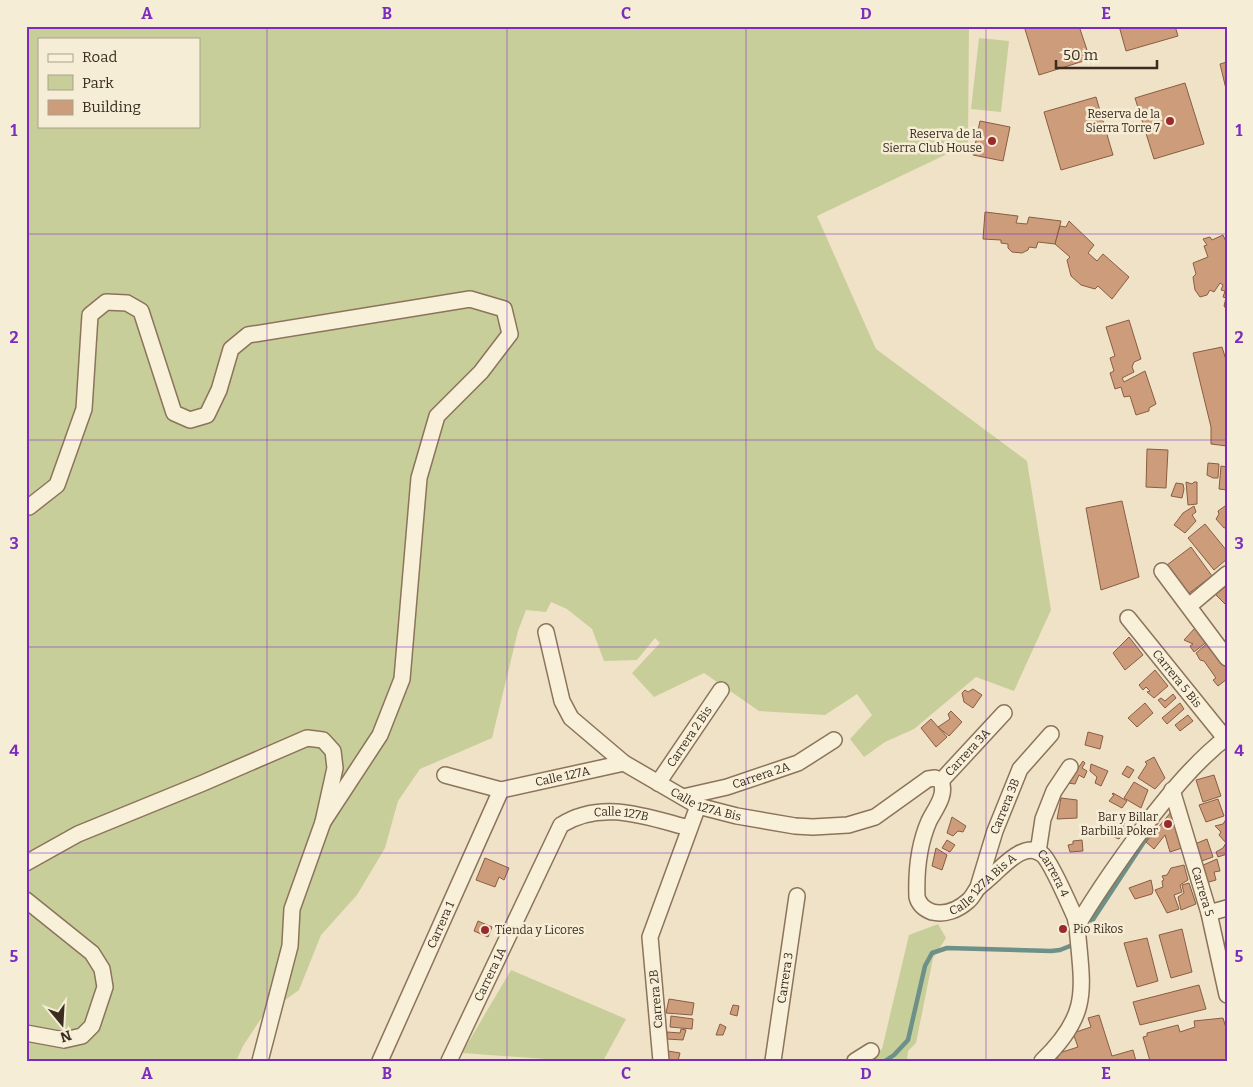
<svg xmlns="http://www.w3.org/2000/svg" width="1253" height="1087" viewBox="0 0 1253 1087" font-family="Bitter,serif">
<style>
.green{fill:#c8ce99;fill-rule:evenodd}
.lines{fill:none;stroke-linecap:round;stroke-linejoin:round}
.stream{stroke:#6d9188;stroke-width:4.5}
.building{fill:#cd9d7b;stroke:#8a5d41}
.minor-casing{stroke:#8b745b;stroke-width:18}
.minor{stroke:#f9f0d9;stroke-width:15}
.grid{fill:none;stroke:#7b2cbf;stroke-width:1;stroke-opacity:0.55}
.poi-dot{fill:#9b2a2c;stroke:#f6edd6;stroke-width:2}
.labels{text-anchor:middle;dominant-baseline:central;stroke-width:5;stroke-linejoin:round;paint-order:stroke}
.poi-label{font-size:12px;fill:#3b2c1f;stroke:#f6edd6;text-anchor:end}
.street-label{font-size:12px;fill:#3b2c1f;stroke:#f6edd6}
.neatline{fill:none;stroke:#7b2cbf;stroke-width:2}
.grid-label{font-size:16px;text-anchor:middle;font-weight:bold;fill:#7b2cbf}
</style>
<rect width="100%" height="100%" fill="#efe2c6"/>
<!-- green -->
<g class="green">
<path d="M26,26H969L968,144L817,216L876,349L1027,461L1051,610L1014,691L976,677L914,729L885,742L864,757L850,739L872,715L857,694L825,715L759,711L704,673L654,697L632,673L660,643L655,638L637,660L604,661L592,629L567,609L551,602L546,612L526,610L518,631L492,738L420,769L398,801L385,848L357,895L321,935L299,990L262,1017L243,1046L236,1061H26ZM39,39H199V126H39Z"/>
<path d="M979,38L1009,41L1001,112L971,109Z"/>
<path d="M938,924L946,938L933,958L916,1043L908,1051L907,1061H864L882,1049L909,935Z"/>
<path d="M511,970L626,1019L603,1061H575L462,1053Z"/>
</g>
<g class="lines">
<!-- stream -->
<g class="stream">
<path d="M1092,921L1157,822"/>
<path d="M885,1061L894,1055L908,1040L925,966L932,953L947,948L1051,951L1060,950L1070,946"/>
</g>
</g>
<!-- building -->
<g class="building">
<path d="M1024,26H1079L1090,59L1039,75Z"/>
<path d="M1119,26H1175L1178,36L1126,51Z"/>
<path d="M1227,62V93L1220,64Z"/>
<path d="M1185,83L1204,144L1154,159L1135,98Z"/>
<path d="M1096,97L1113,155L1061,170L1044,112Z"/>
<path d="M980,121L1010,127L1003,161L973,155Z"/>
<path d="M985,212L1018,216L1016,223L1027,224L1029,217L1061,221L1055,244L1038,242L1036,248L1029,247L1028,250L1022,253L1012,252L1008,248V244L1001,243V240L983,239Z"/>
<path d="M1069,221L1094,245L1088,253L1097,261L1103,254L1129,277L1112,299L1098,286L1095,289L1081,285L1071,276L1067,260L1070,257L1055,244L1060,226L1066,227Z"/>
<path d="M1223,235L1227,244V310L1224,306L1226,298L1223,297L1225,291L1221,290L1223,285L1220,283L1214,292L1210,290L1207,295L1200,297L1195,290L1193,277L1196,274L1193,263L1208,257L1204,246L1207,245L1203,239L1210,237L1212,240Z"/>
<path d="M1129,320L1141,359L1134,362L1132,367L1134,372L1122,378L1124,382L1145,371L1156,404L1149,408V411L1136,415L1130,396L1124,397L1121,387L1115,389L1110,373L1114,371L1110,358L1115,356L1106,327Z"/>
<path d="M1222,347L1227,363V446L1211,444V427L1193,353Z"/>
<path d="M1147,449L1168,450L1166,488L1146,487Z"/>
<path d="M1208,463L1219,464L1218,478H1213L1207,475Z"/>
<path d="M1221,466L1227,467V490L1219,489Z"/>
<path d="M1186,482L1192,484L1194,482H1197V504L1188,505Z"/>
<path d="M1176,483L1183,484L1184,489L1182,498L1171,496Z"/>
<path d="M1122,501L1139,577L1101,590L1086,508Z"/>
<path d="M1194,506L1196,512L1192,515L1196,521L1185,533L1174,525L1183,513Z"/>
<path d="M1225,506L1227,508V527L1224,528L1216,519L1219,514L1218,511Z"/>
<path d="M1205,524L1227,551V559L1214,570L1188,538Z"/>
<path d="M1191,547L1212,576L1188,594L1167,565Z"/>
<path d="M1227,582V606L1215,594Z"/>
<path d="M1195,628L1208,641L1194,652L1190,646L1193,644L1184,640Z"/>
<path d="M1129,637L1143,655L1125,670L1113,653Z"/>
<path d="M1210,641L1227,666V679L1218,686L1213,680L1216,678L1204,661L1200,660L1196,653Z"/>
<path d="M1155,670L1168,686L1154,698L1147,692L1150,691L1146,687L1143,690L1139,685Z"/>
<path d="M973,689L982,695L973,708L964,702L962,693L965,690L968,692Z"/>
<path d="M1173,694L1176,698L1165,708L1158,700L1161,698L1165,701Z"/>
<path d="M1145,703L1153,713L1137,727L1128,718Z"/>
<path d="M1180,703L1184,709L1167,724L1162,718Z"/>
<path d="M951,711L962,722L949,736L938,727L950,719L948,714Z"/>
<path d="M1188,715L1193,721L1180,731L1175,725Z"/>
<path d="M931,719L947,737L936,747L921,728Z"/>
<path d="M1088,732L1103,736L1100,749L1085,745Z"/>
<path d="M1154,757L1165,778L1155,789L1138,778L1147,764L1145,762Z"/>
<path d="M1083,761L1085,763L1082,768L1087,771L1084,778L1079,775L1075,784L1068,783Z"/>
<path d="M1091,764L1108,771L1101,786L1095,783L1097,777L1090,771Z"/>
<path d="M1127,766L1134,770L1129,778L1122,774Z"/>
<path d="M1214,775L1221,796L1203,802L1196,780Z"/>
<path d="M1134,782L1148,790L1141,808L1124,798Z"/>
<path d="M1113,793L1127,801L1122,808L1109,801L1114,795L1112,794Z"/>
<path d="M1061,798L1077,800V818L1057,819Z"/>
<path d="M1218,799L1224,816L1206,822L1199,805Z"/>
<path d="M1171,812L1182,848L1170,852L1165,835L1154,849L1146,842Z"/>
<path d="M952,817L966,826L963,832L958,831L953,836L947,833Z"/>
<path d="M1227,818V854L1218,857L1216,852L1223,848L1226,843L1219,835L1221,832L1215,826L1223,824Z"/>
<path d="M1121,820L1128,827L1119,839L1109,835Z"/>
<path d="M1207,839L1213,857L1196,863L1190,846Z"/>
<path d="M947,840L955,845L950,852L942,848Z"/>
<path d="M1082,840L1083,851L1070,852L1068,845L1073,844V841Z"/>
<path d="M936,848L947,855L942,870L932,866Z"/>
<path d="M485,858L509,868L504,880L499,877L495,887L476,880Z"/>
<path d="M1217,859L1220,871L1214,872L1216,880L1202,884L1201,866Z"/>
<path d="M1184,865L1188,880L1180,885L1182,892L1174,895L1179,909L1167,913L1155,890L1163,887L1162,881L1164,880L1162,876L1167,875L1171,868Z"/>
<path d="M1151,880L1153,890L1152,894L1135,899L1129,888Z"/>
<path d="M1189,883L1196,904L1181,910L1178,897L1184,893L1182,885Z"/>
<path d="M478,921L492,927L488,937L474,931Z"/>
<path d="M1182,929L1192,972L1171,978L1159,935Z"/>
<path d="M1147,938L1158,981L1137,987L1124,943Z"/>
<path d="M1199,985L1206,1009L1140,1025L1133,1002Z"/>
<path d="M669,999L694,1003L692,1015L666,1013Z"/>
<path d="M733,1005L739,1006L737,1016L730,1014Z"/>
<path d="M1099,1015L1112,1056L1133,1050L1136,1061H1059L1056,1054L1078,1047L1073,1033L1091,1027L1088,1018Z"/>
<path d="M671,1016L693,1019L692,1029L670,1027Z"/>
<path d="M1223,1018L1227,1031V1061H1150L1143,1037L1147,1036V1033L1178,1025L1180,1032L1195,1027L1194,1021Z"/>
<path d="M720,1024L726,1027L723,1035H716Z"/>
<path d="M681,1029L686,1030L683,1040L667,1039V1032L680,1033Z"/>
<path d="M668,1051L680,1053L678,1061H667Z"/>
</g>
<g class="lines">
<defs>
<g id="minor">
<path d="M26,506L29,507L57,485L84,409L90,315L106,302L127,303L141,311L174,413L190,420L207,415L219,390L231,349L248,335L470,299L504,309L510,334L481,372L437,416L419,478L402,679L380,735L323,822"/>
<path d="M1162,571L1227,658"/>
<path d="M1189,606L1227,574"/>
<path id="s1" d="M1128,618L1225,738"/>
<path id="s2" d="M546,632L562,701L571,718L624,763L698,806L737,816L795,826L813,827L848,825L875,817L928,779L935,778L941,781"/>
<path id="s3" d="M445,775L501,790L624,763"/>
<path id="s4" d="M941,781C947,795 935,809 929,821C919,844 916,871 917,897C919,905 924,909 932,912C945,915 958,910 968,901C972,898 974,893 977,889C982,884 989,879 994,874C1006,863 1027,840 1043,855C1052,864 1069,904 1075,917L1077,926C1082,988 1092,1013 1042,1061"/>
<path id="s5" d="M941,781L1004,713"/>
<path id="s6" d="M658,783L721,690"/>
<path id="s7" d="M1172,790L1209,913L1227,995"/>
<path id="s8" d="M683,797L727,787L798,763L834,740"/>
<path d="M1038,852L1043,819L1054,791L1070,767"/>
<path d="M26,863L78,834L203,783L307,738L323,740L333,751L335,768L323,822L292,909L290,946L260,1061"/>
<path id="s9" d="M978,887L995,831L1020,769L1051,734"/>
<path d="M26,900L92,953L102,969L105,987L92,1026L82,1036L64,1040L26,1033"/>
<path d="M1209,913L1227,908"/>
<path d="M1077,926C1098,890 1122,857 1146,824C1171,792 1195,762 1227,737"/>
<path id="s10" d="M380,1061L501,790"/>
<path id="s11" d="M449,1061L561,825C602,799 647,817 689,828"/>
<path d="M661,1061L650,937L698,806"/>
<path id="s12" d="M773,1061L797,896"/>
<path d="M855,1061L871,1051"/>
</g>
</defs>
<!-- minor casing -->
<use href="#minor" class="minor-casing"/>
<!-- minor -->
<use href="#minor" class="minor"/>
</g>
<!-- grid -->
<path class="grid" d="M267,26V1061M507,26V1061M746,26V1061M986,26V1061M26,234H1227M26,440H1227M26,647H1227M26,853H1227"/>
<!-- markers -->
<g class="poi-dot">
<circle cx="1170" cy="121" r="5"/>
<circle cx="992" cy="141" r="5"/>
<circle cx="1168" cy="824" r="5"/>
<circle cx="1063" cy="929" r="5"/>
<circle cx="485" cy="930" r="5"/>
</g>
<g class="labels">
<!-- poi labels -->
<g class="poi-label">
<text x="1160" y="114">Reserva de la<tspan x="1160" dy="14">Sierra Torre 7</tspan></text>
<text x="982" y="134">Reserva de la<tspan x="982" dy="14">Sierra Club House</tspan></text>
<text x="1158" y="817">Bar y Billar<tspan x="1158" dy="14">Barbilla Poker</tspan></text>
<text x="1073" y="929" text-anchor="start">Pio Rikos</text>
<text x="495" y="930" text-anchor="start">Tienda y Licores</text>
</g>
<!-- street labels -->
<g class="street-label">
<text stroke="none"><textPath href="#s1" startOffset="78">Carrera 5 Bis</textPath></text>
<text stroke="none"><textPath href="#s6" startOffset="56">Carrera 2 Bis</textPath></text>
<text stroke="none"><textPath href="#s5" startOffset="39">Carrera 3A</textPath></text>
<text stroke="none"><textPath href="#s8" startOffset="81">Carrera 2A</textPath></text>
<text stroke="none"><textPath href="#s3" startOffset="121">Calle 127A</textPath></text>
<text stroke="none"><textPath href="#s2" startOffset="252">Calle 127A Bis</textPath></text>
<text stroke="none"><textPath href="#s9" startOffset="85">Carrera 3B</textPath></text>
<text stroke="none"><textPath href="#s11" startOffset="324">Calle 127B</textPath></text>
<text stroke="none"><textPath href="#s4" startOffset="299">Carrera 4</textPath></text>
<text stroke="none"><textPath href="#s4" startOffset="204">Calle 127A Bis A</textPath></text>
<text stroke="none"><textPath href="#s7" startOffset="106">Carrera 5</textPath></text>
<text stroke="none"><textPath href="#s10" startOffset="149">Carrera 1</textPath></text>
<text stroke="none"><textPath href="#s11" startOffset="96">Carrera 1A</textPath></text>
<text stroke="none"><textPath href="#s12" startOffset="84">Carrera 3</textPath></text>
<text transform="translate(656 999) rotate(-95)">Carrera 2B</text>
</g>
</g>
<!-- border -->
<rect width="1253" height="1087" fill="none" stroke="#f6edd6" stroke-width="55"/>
<!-- legend -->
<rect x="38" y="38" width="162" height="90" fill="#f6edd6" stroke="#aba08d"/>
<rect x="48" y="54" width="25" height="8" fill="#f9f0d9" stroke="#aba08d"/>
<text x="82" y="62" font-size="15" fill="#3b2c1f">Road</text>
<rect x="48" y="75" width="25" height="15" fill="#c8ce99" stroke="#aba08d"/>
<text x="82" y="88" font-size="15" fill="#3b2c1f">Park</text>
<rect x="48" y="100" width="25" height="15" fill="#cd9d7b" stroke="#aba08d"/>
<text x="82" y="112" font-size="15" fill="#3b2c1f">Building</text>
<!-- north arrow -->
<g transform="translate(62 1024) rotate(162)" stroke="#f6edd6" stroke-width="4" paint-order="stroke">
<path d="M0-4L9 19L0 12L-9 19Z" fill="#3b2c1f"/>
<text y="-8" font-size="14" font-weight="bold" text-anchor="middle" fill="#3b2c1f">N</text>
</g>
<!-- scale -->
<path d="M1056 60v8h101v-8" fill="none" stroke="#3b2c1f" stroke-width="2.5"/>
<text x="1063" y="60" font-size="15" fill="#3b2c1f" stroke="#f6edd6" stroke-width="4" paint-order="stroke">50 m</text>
<rect x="28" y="28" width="1198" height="1032" class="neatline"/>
<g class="grid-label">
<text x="147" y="19">A</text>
<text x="387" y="19">B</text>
<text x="626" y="19">C</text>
<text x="866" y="19">D</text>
<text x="1106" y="19">E</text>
<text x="14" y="136">1</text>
<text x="1239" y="136">1</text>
<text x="14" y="343">2</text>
<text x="1239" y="343">2</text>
<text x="14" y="549">3</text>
<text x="1239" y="549">3</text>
<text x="14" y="756">4</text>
<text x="1239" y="756">4</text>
<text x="14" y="962">5</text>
<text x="1239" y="962">5</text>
<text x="147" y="1079">A</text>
<text x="387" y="1079">B</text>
<text x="626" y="1079">C</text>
<text x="866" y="1079">D</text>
<text x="1106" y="1079">E</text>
</g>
</svg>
